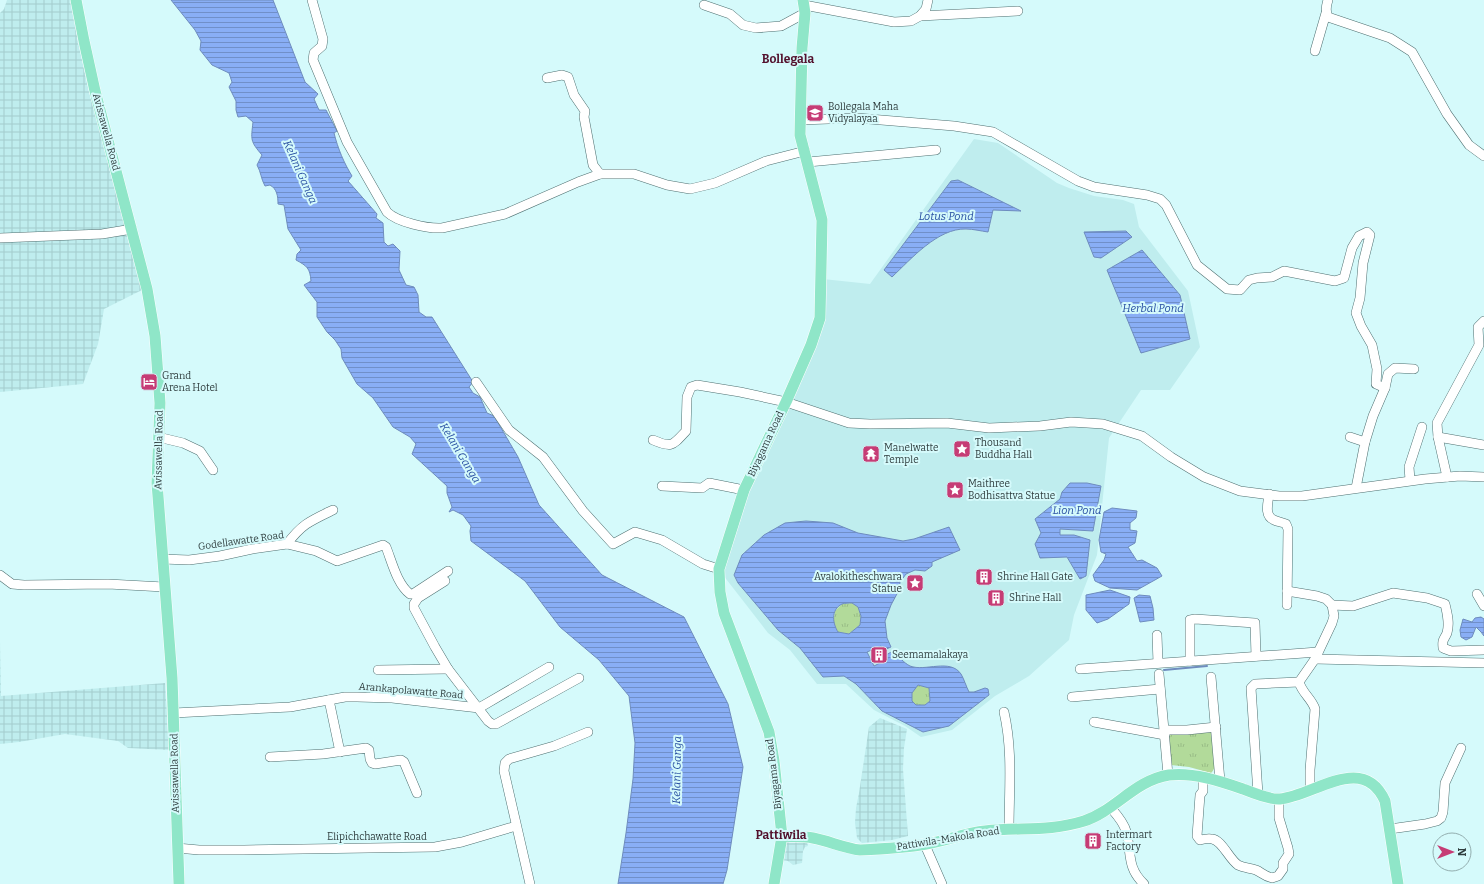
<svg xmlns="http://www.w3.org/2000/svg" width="1484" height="884" viewBox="0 0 1484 884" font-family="Bitter,serif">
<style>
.built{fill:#bfedee}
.industrial{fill:url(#industrial-grid)}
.grass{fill:url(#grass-tufts)}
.water{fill:url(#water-rules);stroke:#6e8cbe;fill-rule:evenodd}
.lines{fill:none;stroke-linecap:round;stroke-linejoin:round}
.stream{stroke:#6e8cbe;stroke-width:2}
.minor-casing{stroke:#4f7071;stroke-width:10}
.major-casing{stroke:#fff;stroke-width:12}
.minor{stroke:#fff;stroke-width:9}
.major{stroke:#8fe6c8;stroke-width:11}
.labels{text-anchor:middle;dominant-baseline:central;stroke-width:4;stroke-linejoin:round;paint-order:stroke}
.poi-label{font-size:10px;fill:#2f3d3e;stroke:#d5fafb;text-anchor:start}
.street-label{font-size:10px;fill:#2f3d3e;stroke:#d5fafb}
.water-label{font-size:11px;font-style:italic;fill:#284fa2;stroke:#d5fafb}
.quarter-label{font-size:12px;font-weight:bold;fill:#53112d;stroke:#d5fafb}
</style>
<defs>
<pattern id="industrial-grid" width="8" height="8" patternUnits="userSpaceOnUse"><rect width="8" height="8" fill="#bfedee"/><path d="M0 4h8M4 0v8" fill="none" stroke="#a4cccd"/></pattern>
<pattern id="grass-tufts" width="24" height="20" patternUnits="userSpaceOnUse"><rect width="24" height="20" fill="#b2da9a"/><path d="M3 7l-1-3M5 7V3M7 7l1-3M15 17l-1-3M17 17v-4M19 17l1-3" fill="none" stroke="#99bc86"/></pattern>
<pattern id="water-rules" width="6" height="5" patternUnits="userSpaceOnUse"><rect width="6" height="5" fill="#89aef5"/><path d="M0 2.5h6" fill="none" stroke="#708fc8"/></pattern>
</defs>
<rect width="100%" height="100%" fill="#d5fafb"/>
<!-- built -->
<path class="built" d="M974,139L998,143L1057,183L1069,188L1094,196L1123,200L1134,204L1139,227L1188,291L1200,347L1170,390H1141L1109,438L1097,555L1074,615L1069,640L1029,676L995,696L952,730L921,737L905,726L874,710L846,684H817L790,650L768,633L723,575L746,491L813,346L823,279L870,284Z"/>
<!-- industrial -->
<g class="industrial">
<path d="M7,0H71L78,42L89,92L96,114L142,290L104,309L98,344L83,384L0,392V13L4,9Z"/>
<path d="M0,641L1,696L165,683L169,750L128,748L118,741L65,734L19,742L0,744Z"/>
<path d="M880,718L907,729L904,748L903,769L908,836L892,840L862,843L857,838L855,823L856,808L859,793L869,727Z"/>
<path d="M783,842H807L808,846L805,847L803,851L802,863L793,865L788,861L781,860Z"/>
</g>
<!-- grass -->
<g class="grass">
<path d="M852,603L858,607L861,616L860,625L849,634L838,632L833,623L835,611L842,604Z"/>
<path d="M918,685L929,688L930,701L925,705H916L912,701V693Z"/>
<path d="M1214,730C1215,741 1220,765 1211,773L1189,767L1171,765L1167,733Z"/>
</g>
<!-- water -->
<g class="water">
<path d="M171,0H273L305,82L318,94L314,99L319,110H326L337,131L334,133C338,149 344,163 352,176L348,181L377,214L376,218L383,223L384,242L388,246L393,244L400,251L399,270L406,285L414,287L418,295L419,312L426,317H432L473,382L469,387L473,393L480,397L487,413L494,416L518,457L539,505L602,575L684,617L728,704L743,767L727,870L723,884H618L626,833L633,779L635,743L629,696L599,660L560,627L525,581L471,541L470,531L471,526L463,515L453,510L449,512L452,507L447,493V486L412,454L416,444L410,437L393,427L373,398L357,384L342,358L341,349L335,340L327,332L317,317V302L304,285L311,281C310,268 307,266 296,260L297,254L301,250L288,229L284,205L278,204C278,196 277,189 270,185L265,186C261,179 261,172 257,165L262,155C250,141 251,140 253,122L246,116L238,117L236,110V101L229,87L232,82L229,73L212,65L200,50L201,41L195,30Z"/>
<path d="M958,180L1021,211L993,210L988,232C981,231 973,229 966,229C938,228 911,259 892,277L884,270L951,181Z"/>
<path d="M1126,231L1132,237L1101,258L1094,257L1084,232Z"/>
<path d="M1142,250L1180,295L1190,339L1141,353L1107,270Z"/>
<path d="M1070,483H1087L1101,486L1093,531L1060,529V535H1074L1090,540L1086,576L1080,579L1067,557L1040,558L1035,544L1041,533L1035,519L1060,499L1062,492Z"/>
<path d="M1112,508L1137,511L1136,518L1130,523V530L1137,531L1135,543L1128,547L1137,561L1142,560L1157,568L1162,576L1137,590L1110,588L1095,581L1093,575L1104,560L1106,554L1101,552L1099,540L1104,512Z"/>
<path d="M806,521L833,523L858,533L903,541L914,539L949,527L960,550L932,562V566L925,571L915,570L906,574L900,582L899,590L891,605L885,621L887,638L891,647L884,650L881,646L867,652L874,666L888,659L886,655L893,651C898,656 904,663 910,666C925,672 950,658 961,674C964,679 966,686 969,692H974L985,688L988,689L989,695L949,726L923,732L882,711L856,684L844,676L823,677L800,648L778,630L738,583L734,575L742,555L764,535L785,523ZM852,603L858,607L861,616L860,625L849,634L838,632C833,624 830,610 842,604C845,603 849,603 852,603ZM918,685L929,688L930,701L925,705H916L912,701V693Z"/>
<path d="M1110,590L1130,597L1129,604L1108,619L1097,623L1086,610V595Z"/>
<path d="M1139,595L1150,596L1153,608L1154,620L1140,622L1134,598Z"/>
<path d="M1481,617L1484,619V636L1481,632L1476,627L1472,637L1466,640L1461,637L1460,630L1463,619L1472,622L1475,618Z"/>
</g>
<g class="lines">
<!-- stream -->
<path class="stream" d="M1164,670L1207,666"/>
<defs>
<g id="minor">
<path d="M312,0L323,39L322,46L314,53L313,60L347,142L387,212C397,222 428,229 442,228L505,214L578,182L600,174H634L667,185L690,189L715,183L766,161L805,151"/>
<path d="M1328,0C1326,6 1325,11 1328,17L1390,38L1412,52L1447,114L1469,145L1484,156"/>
<path d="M704,5L730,14L743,25L756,28L781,26L805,13"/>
<path d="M804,5L894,22L911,21L920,16L926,9L928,0"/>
<path d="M920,16L1018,11"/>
<path d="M1315,51L1326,13"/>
<path d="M547,78L562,75L568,77L574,95L585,111L584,117L593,165L600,174"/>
<path d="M800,120L857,118L954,126L993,132L1078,181L1094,187L1147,195L1160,199L1166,205L1197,265L1227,289L1240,290L1249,280L1257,278L1272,277L1284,271L1335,281L1344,278L1352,248L1359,236L1367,232L1370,235L1363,263L1360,298L1356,313L1361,326L1372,345L1377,369L1376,384L1385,388"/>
<path d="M808,162L936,150"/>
<path d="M0,238L102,234L132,229"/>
<path d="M476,382L509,430L543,457L583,511L613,544L635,532L662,540L703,564L719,569"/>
<path d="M158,437L183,443L200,451L213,470"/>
<path d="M1350,437L1365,442L1356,488"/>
<path d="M1438,437L1484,445"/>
<path d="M653,440C672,448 672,446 686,431L687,397L691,387L697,385L740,392L786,402L849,423L870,424L947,423L989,428L1040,426L1071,422L1103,424L1142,436L1171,457L1204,477L1240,491L1279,496H1302L1425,479L1460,476L1484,477"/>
<path d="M1365,442L1373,416L1385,388L1388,374L1395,368L1414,369"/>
<path d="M1447,477L1438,437L1437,423L1479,345L1478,327L1484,321"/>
<path d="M1410,480L1409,467L1422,427"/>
<path d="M662,486L702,488L709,483L744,490"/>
<path d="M1269,494C1268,503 1264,516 1274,520C1278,522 1282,522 1286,524L1288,529L1287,605"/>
<path d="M287,544C302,524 310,521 333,510"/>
<path d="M162,559L189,560L220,556L252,549L287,544L316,551L337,561L383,545L386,547C392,562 397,584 410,594H413L448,571"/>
<path d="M0,575L12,584L24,585L108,584L164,587"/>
<path d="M445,581L418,598L414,604V608L435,647L448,669L488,721L492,724H496L579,678"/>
<path d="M1287,591L1317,596L1326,599L1332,605L1334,616L1332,623L1315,659L1299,682C1302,693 1312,699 1315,709L1310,770V789"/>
<path d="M1477,594L1484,606"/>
<path d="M1332,605L1353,606L1393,593L1427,598L1445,604C1447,613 1450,623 1447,633C1444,640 1442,639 1443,648L1451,651L1484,650"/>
<path d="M1157,635L1158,663"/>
<path d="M1315,659L1484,663"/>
<path d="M1190,661V620L1195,619L1255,623L1256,656"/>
<path d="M1080,669L1318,652"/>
<path d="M378,670L448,669"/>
<path d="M1159,674L1168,775"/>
<path d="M1211,677L1220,781"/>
<path d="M1072,697L1160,689"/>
<path d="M329,700L340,752"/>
<path d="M479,708L549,667"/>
<path d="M1004,712C1013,751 1009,790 1009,830"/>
<path d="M174,713L290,707L345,697H357L392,698L479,708"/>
<path d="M1094,722L1165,735"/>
<path d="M1164,730H1187L1216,727"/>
<path d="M270,757L323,754L366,748L369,750L370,759L372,763L375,764L401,760L404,762L417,793"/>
<path d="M1203,778V791L1200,795L1197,836L1200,840C1204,839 1209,838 1212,839C1222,840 1229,859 1238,865C1244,868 1250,868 1256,870C1261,872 1264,876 1272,878L1278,876L1283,869V863L1289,854L1288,848L1279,818V799"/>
<path d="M1258,794L1251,688L1255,684L1299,682"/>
<path d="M1110,807C1116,814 1123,821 1126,831C1132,852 1126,867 1144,884"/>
<path d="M1390,829L1425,824L1437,821L1441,818L1443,812L1445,783L1461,748"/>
<path d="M925,845L942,884"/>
<path d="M177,848L199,850H244L435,847L462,842L516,826"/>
<path d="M530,884L504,771L505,763L509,759L554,746L588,732"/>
</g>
<g id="major">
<path d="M76,0L84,41L95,91L147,289L155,336L160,403L157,483L172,678L179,884"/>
<path d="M782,836C792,837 803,836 813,838C829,841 844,848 860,850C882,849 904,848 926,844C946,841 965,833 985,831C1020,827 1049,832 1084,821C1115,811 1135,780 1169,775C1193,772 1220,781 1243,789C1253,793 1270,800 1280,799C1314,796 1363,752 1385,801L1398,884"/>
<path d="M774,884L782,836L774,761L769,732L724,613L720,592L719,569L744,490L786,402L811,345L820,318L822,220L800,135L802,48L805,13L803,0"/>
</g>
</defs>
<!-- minor casing -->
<use href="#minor" class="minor-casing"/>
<!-- major casing -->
<use href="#major" class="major-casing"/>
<!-- minor -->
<use href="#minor" class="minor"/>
<!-- major -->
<use href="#major" class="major"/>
</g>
<!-- icons -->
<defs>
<symbol id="school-square" viewBox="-11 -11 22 22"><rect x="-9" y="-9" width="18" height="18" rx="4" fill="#c63c75" stroke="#d5fafb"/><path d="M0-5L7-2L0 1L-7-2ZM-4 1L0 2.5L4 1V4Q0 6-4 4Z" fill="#fff"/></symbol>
<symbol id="hotel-square" viewBox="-11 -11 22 22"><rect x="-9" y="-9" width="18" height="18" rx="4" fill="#c63c75" stroke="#d5fafb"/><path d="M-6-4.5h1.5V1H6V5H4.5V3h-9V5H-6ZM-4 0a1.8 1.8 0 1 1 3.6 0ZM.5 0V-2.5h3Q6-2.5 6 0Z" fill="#fff"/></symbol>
<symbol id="sight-square" viewBox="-11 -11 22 22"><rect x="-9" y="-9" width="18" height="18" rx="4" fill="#c63c75" stroke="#d5fafb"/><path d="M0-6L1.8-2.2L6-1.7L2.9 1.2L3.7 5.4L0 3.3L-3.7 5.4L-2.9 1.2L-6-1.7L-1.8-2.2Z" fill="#fff"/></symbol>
<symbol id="temple-square" viewBox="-11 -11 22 22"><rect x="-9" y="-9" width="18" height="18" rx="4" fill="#c63c75" stroke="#d5fafb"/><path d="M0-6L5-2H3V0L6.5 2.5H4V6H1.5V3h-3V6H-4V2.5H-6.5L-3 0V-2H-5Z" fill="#fff"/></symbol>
<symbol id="building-square" viewBox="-11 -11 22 22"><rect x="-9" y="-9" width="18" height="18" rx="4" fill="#c63c75" stroke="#d5fafb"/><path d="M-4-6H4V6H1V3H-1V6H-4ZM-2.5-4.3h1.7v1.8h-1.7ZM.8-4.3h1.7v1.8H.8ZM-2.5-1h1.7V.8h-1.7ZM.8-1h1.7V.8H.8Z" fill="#fff"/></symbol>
</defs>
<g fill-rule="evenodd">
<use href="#school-square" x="805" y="103" width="20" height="20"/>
<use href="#hotel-square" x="139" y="372" width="20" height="20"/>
<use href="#sight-square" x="952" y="439" width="20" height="20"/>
<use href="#temple-square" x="861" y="444" width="20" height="20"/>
<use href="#sight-square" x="945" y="480" width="20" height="20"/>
<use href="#building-square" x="974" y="567" width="20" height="20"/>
<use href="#sight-square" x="905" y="573" width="20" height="20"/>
<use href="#building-square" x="986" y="588" width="20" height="20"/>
<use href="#building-square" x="869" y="645" width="20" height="20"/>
<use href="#building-square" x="1083" y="831" width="20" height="20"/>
</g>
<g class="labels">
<!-- poi labels -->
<g class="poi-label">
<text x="828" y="107">Bollegala Maha<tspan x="828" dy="12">Vidyalayaa</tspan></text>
<text x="162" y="376">Grand<tspan x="162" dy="12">Arena Hotel</tspan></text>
<text x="975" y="443">Thousand<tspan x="975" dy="12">Buddha Hall</tspan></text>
<text x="884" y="448">Manelwatte<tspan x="884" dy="12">Temple</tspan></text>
<text x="968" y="484">Maithree<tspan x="968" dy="12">Bodhisattva Statue</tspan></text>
<text x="902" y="577" text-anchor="end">Avalokitheschwara<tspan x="902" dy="12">Statue</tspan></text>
<text x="997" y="577">Shrine Hall Gate</text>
<text x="1009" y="598">Shrine Hall</text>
<text x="892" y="655">Seemamalakaya</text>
<text x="1106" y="835">Intermart<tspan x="1106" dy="12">Factory</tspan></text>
</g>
<!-- street labels -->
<g class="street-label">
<text transform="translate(106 132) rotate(75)">Avissawella Road</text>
<text transform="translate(766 444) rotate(-65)">Biyagama Road</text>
<text transform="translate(159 450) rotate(-89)">Avissawella Road</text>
<text transform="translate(241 541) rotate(-8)">Godellawatte Road</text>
<text transform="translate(411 691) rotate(5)">Arankapolawatte Road</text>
<text transform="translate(175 773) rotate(-91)">Avissawella Road</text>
<text transform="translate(774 774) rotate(-97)">Biyagama Road</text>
<text x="377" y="837">Elipichchawatte Road</text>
<text transform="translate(948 839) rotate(-9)">Pattiwila-Makola Road</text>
</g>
<!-- water labels -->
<g class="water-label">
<text transform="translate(300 172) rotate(66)">Kelani Ganga</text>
<text x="946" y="216">Lotus Pond</text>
<text x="1153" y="308">Herbal Pond</text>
<text transform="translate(460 453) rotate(59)">Kelani Ganga</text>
<text x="1077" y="510">Lion Pond</text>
<text transform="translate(677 770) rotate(-89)">Kelani Ganga</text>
</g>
<!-- quarter labels -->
<g class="quarter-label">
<text x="788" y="59">Bollegala</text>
<text x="781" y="835">Pattiwila</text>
</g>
</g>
<!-- north arrow -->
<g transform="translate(1452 852) rotate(90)"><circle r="19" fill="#d5fafb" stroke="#93aeaf"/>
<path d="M0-3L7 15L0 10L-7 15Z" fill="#c63c75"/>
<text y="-6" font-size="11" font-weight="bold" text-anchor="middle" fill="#2f3d3e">N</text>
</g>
</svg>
